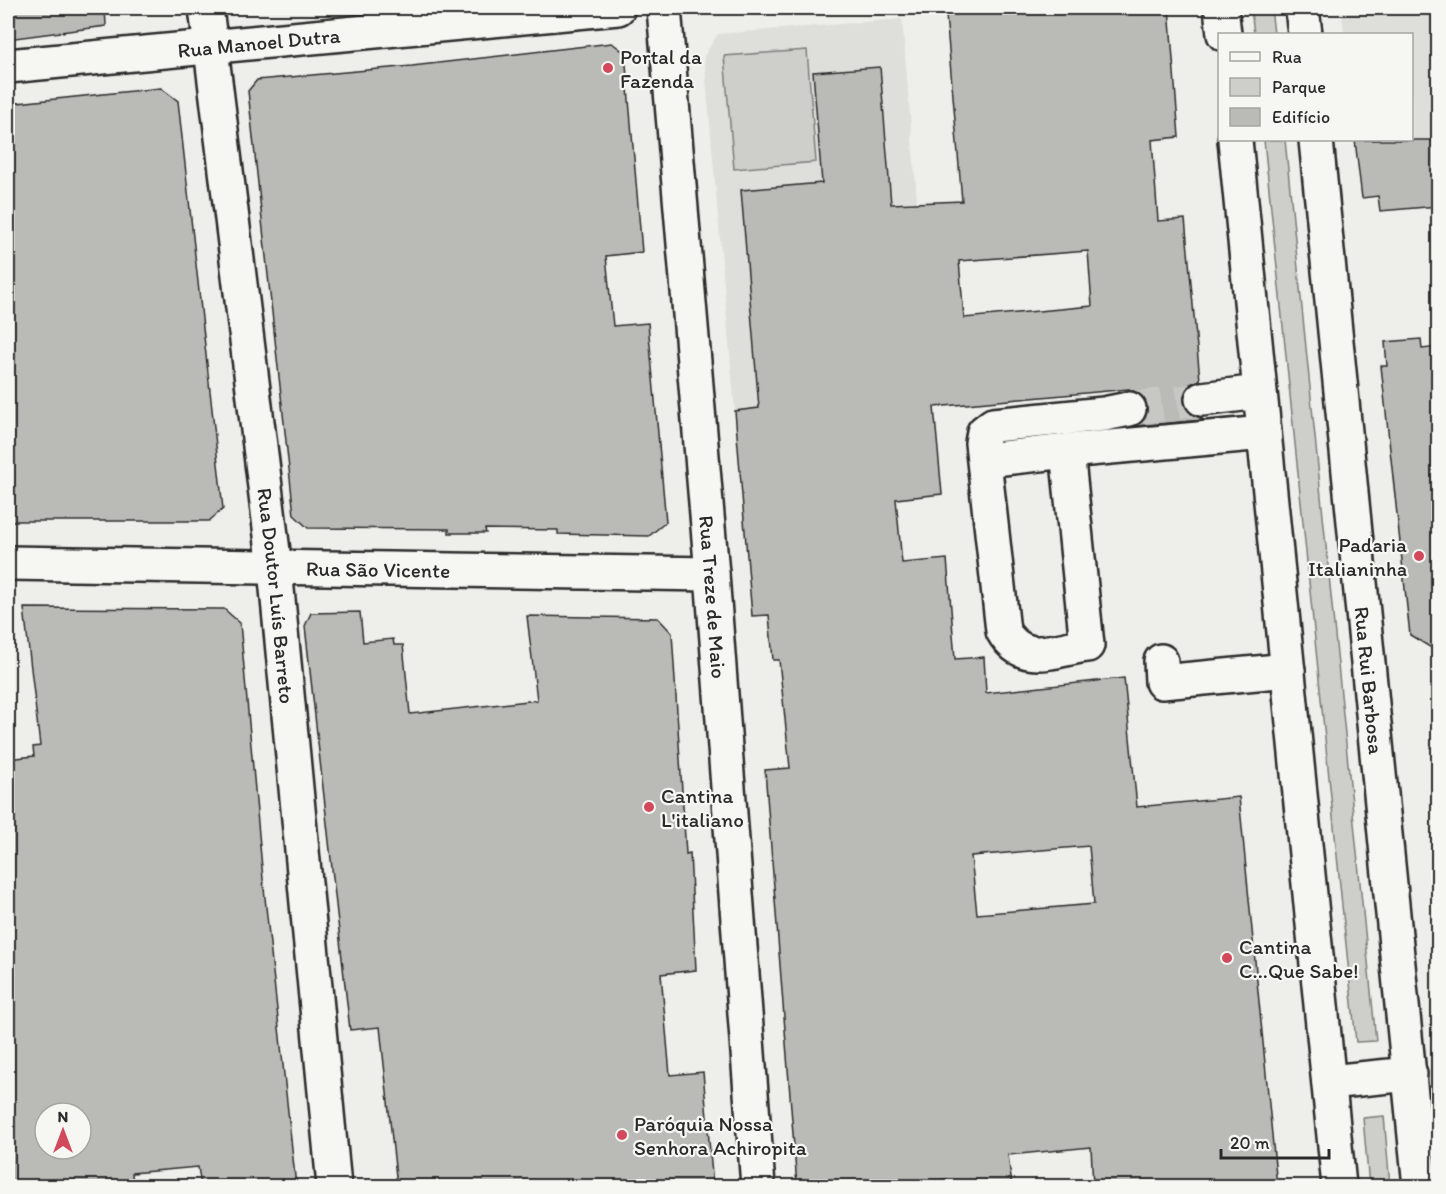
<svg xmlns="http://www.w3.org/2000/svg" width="1446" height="1194" viewBox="0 0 1446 1194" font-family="Itim,sans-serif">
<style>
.built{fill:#dededb}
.green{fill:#cececa;stroke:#7c7c7a;stroke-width:1.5}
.building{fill:#babab7;stroke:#2b2b2b;stroke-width:1.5;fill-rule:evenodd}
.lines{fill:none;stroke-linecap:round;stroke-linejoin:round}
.minor-tunnel{stroke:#c7c7c4;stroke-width:33;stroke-dasharray:33 16;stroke-linecap:butt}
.minor-casing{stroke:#2b2b2b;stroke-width:38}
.major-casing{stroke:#2b2b2b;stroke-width:38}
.minor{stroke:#f6f6f2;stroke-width:33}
.major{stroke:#f6f6f2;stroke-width:33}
.poi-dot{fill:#d1495b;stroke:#f6f6f2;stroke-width:2}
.labels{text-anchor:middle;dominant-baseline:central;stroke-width:4.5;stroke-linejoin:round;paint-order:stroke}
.street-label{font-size:21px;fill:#2b2b2b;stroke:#f6f6f2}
.poi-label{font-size:21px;fill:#2b2b2b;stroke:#f6f6f2;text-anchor:start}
</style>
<rect width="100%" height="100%" fill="#eeeeea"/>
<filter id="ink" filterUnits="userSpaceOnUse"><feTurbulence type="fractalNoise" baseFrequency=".0167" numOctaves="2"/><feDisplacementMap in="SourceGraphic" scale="12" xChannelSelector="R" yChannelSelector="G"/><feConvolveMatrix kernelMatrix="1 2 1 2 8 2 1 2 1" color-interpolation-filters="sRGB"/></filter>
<g filter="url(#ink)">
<!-- built -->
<g class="built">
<path d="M1341,8H1438V206L1380,211L1378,196L1362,197L1356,140H1412V34H1344Z"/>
<path d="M902,19L933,392L735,411L704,56L718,34Z"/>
</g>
<!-- green -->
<g class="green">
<path d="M1251,8H1271L1274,34H1254Z"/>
<path d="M807,50L816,162L734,169L724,56Z"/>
<path d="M1264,140H1285L1376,1041L1356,1042Z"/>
<path d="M1384,1116L1390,1186H1369L1363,1118Z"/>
</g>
<!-- building -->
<g class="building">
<path d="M8,8H105L106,26L8,39Z"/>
<path d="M1038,8H1169L1179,137L1152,140L1158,221L1185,219L1200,380L1190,384L1185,392L1183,401L1187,411L1204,420L1136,426L1146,416L1147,405L1143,396L1129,389L934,407L942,494L896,499L902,563L947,559L955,659L984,657L986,693L1124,678L1137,807L1239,797L1277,1186H1093L1091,1147L1008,1155L1012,1186H948L947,1179L873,1186H797L765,770L790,768L779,660H773L769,615L752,616L735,411L759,408L741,190L822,183L813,72L880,67L891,204L962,201L946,15ZM1088,251L1092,306L964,318L959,261ZM1089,846L1094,904L977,914L971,856Z"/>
<path d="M612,43L625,53L642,252L606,256L613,326L648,323L666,522L649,536L558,534V530L485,529L486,533H449V529L308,528L294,515L248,91L257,80L412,66Z"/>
<path d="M161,88L178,101L223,509L209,521H8V104Z"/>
<path d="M1355,140H1438V206L1380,211L1378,196L1362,198Z"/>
<path d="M1421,339L1422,349L1438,347V652L1410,635L1381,366H1387L1385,342Z"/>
<path d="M24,608L224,609L240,623L263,879L296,1186H201L198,1167L132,1173L133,1186H13L11,1179H8V884H14L8,844V759L34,756L33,747L40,746ZM45,1113H81V1149H45Z"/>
<path d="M360,612L363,642L393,639L394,645H403L410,714L537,700L527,616L658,618L672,633L686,854L690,853L696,970L661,974L670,1075L703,1072L713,1186H397L380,1027L350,1030L305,626L311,613Z"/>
</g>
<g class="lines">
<!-- minor-tunnel -->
<path class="minor-tunnel" d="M1129,409L1202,399"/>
<defs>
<g id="minor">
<path id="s1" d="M206,8L275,568L334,1186"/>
<path id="s2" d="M664,8L712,574L758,1186"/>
<path id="s3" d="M8,66L618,8"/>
<path d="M1202,399L1259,392"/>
<path d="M1129,409L1104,414L993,425L984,432L982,443L1003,631C1023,666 1053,650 1087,645L1067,451L1264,433"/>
<path d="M985,460L1067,451"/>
<path id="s4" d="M8,563L712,574"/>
<path d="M1161,661L1162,682L1288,670"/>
</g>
<g id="major">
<path d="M1221,8L1224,34"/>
<path d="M1302,8L1305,34"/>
<path d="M1235,140L1339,1186"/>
<path id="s5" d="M1316,140L1420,1186"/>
<path d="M1329,1082L1410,1074"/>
</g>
</defs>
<!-- minor casing -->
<use href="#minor" class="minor-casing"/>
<!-- major casing -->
<use href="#major" class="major-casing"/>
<!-- minor -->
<use href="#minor" class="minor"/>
<!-- major -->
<use href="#major" class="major"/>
</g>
</g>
<!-- markers -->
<g class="poi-dot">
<circle cx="608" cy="68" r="6"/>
<circle cx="1419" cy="556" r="6"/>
<circle cx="649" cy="807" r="6"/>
<circle cx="1227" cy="958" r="6"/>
<circle cx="622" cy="1135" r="6"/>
</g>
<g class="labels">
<!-- street labels -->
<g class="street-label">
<text stroke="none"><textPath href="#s3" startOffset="252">Rua Manoel Dutra</textPath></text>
<text stroke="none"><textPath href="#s4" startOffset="370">Rua São Vicente</textPath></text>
<text stroke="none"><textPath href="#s1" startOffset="592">Rua Doutor Luís Barreto</textPath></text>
<text stroke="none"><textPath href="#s2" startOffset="591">Rua Treze de Maio</textPath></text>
<text stroke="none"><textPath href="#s5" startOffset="543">Rua Rui Barbosa</textPath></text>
</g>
<!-- poi labels -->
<g class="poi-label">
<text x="620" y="56">Portal da<tspan x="620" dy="24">Fazenda</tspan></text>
<text x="1407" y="544" text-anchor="end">Padaria<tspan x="1407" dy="24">Italianinha</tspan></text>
<text x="661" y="795">Cantina<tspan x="661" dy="24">L'italiano</tspan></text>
<text x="1239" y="946">Cantina<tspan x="1239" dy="24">C...Que Sabe!</tspan></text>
<text x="634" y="1123">Paróquia Nossa<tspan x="634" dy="24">Senhora Achiropita</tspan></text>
</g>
</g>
<!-- margin -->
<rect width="1446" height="1194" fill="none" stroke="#f6f6f2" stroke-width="30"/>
<rect x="15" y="15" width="1416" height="1164" fill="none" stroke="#2b2b2b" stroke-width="2" filter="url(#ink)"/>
<!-- legend -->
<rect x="1218" y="33" width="195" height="108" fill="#f6f6f2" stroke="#a5a5a2" stroke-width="1.5"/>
<rect x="1230" y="52" width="30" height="9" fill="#f6f6f2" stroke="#a5a5a2" stroke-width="1.5"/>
<text x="1272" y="63" font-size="18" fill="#2b2b2b">Rua</text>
<rect x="1230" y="78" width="30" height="18" fill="#cececa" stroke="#a5a5a2" stroke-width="1.5"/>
<text x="1272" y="93" font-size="18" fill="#2b2b2b">Parque</text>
<rect x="1230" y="108" width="30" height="18" fill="#babab7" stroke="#a5a5a2" stroke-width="1.5"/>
<text x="1272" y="123" font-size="18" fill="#2b2b2b">Edifício</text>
<!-- north arrow -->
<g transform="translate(63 1131)"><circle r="28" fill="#f6f6f2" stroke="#a5a5a2" stroke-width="1.5"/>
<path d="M0-4.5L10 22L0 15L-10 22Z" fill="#d1495b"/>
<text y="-9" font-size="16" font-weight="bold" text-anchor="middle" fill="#2b2b2b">N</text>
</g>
<!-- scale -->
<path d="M1221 1149v9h108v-9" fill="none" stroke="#2b2b2b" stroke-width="3"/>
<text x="1230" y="1149" font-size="18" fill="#2b2b2b" stroke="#f6f6f2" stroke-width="4.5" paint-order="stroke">20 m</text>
</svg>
